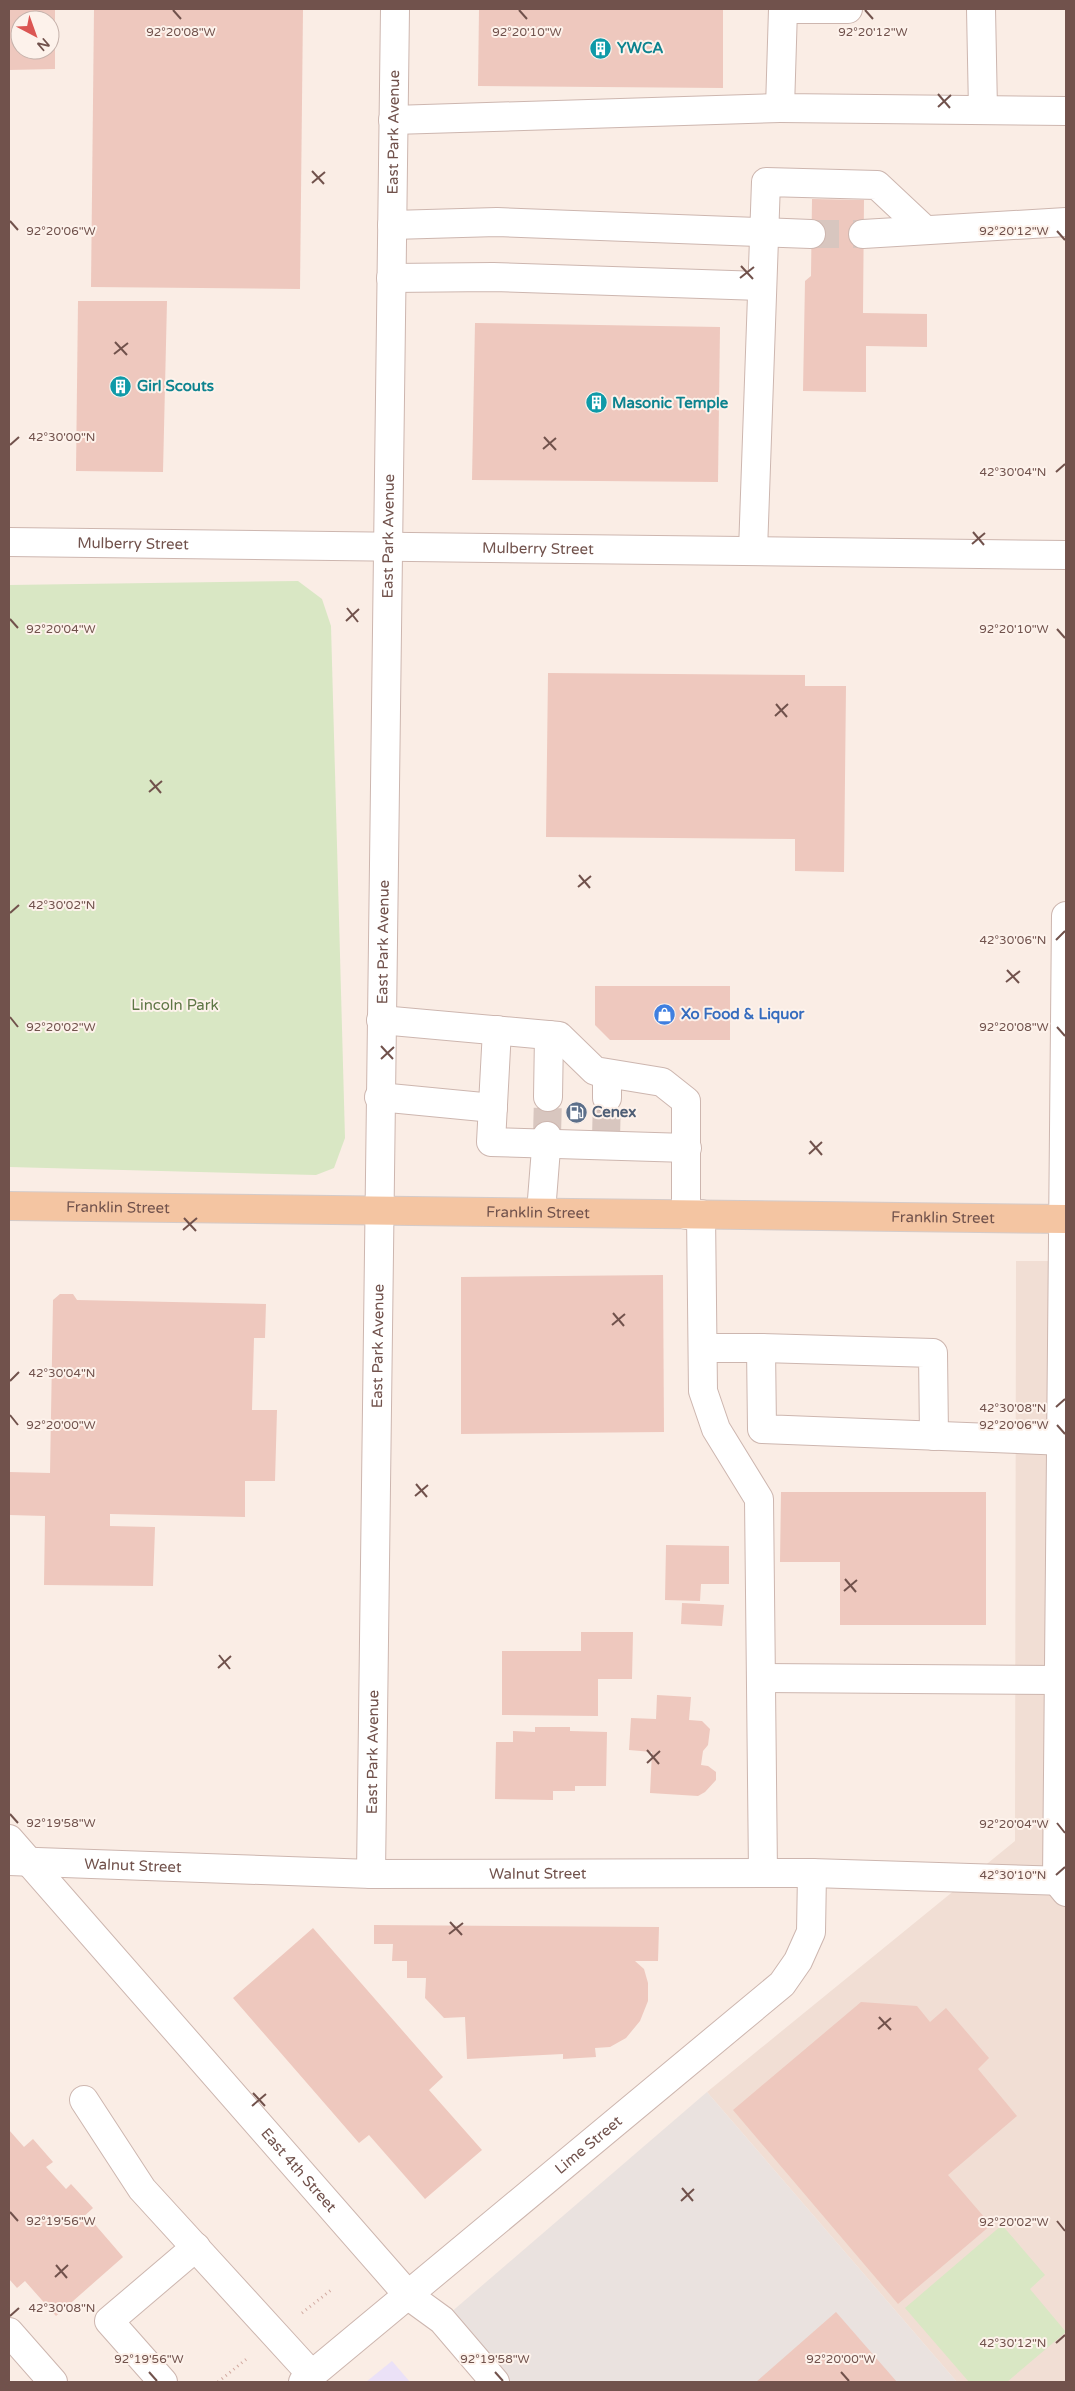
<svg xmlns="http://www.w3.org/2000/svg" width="1075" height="2391" viewBox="0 0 1075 2391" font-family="'Varela Round',sans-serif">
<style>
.residential{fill:#f1ded4}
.industrial{fill:#eae2df}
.education{fill:#ebe1f7}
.green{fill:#d9e7c4}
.building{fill:#eec8be;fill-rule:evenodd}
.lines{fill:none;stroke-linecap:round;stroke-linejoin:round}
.minor-tunnel{stroke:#d8c6bf;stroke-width:28;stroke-dasharray:28 14;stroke-linecap:butt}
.minor-casing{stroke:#cdb6af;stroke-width:30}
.major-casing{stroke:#d4cbc9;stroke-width:30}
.path{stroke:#d2aba2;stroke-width:3;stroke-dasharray:1 4;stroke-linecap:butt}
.minor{stroke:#fff;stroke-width:28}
.major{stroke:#f4c5a2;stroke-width:28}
.ticks{fill:none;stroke:#71524c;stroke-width:2}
.labels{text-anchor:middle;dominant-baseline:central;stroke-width:4;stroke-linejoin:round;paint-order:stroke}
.culture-label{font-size:15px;font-weight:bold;fill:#0d838f;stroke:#fdf2eb;text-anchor:start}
.street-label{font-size:15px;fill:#71524c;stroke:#fdf2eb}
.park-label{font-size:15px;fill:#5e7645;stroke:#fdf2eb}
.shop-label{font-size:15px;font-weight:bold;fill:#366cbe;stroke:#fdf2eb;text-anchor:start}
.service-label{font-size:15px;font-weight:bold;fill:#4e5e75;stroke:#fdf2eb;text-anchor:start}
.ticks-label{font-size:12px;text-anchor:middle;fill:#71524c;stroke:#fdf2eb;stroke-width:4;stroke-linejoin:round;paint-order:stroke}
</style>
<rect width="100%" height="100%" fill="#faede5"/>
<!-- residential -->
<path class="residential" d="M1016,1261H1066V2382H957L707,2092L1015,1841Z"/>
<!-- industrial -->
<path class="industrial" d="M707,2092L957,2382H495L442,2320Z"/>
<!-- education -->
<path class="education" d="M392,2361L410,2382H366Z"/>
<!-- green -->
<g class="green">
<path d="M298,581L322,599L331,626L345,1138L334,1168L316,1175L9,1167V585Z"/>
<path d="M1002,2225L1045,2275L1030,2289L1066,2332L1007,2382H969L905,2308Z"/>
</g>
<!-- building -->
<g class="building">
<path d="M9,9H55V69L9,70ZM20,20H50V50H20Z"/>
<path d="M94,9H303L300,289L91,287Z"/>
<path d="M479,9H723V88L478,86Z"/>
<path d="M812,199L864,200L863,313L927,314V347L866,346V392L803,391L805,281L811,276Z"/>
<path d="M78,301H167L163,472L76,471Z"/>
<path d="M475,323L720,327L718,482L472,480Z"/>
<path d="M548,673L805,675V686H846L844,872L795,871V839L546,837Z"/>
<path d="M595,986H730V1040H610L595,1025Z"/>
<path d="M663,1275L664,1432L461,1434V1277Z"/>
<path d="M60,1294H73L77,1300L266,1304L265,1338H254L252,1410H277L275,1481H245V1517L110,1514V1526L155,1527L153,1586L44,1585L45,1516L9,1515V1472L50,1473L53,1300Z"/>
<path d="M781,1492H986V1625H840V1562H780Z"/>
<path d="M666,1545L729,1546V1584H701L700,1601L665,1600Z"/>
<path d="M682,1603L724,1605L722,1626L681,1624Z"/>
<path d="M581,1632H633L632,1679H598V1716L502,1715V1651H581Z"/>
<path d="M657,1695L691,1697L689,1720L702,1721L710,1729L708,1745L703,1751L701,1765L708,1766L716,1772V1780L705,1792L698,1796L650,1793L652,1752L629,1750L631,1718L656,1719Z"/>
<path d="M535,1727H570V1731L607,1732L606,1786H575V1791H553V1800L495,1799L496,1742H513V1731L535,1732Z"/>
<path d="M374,1925L659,1927L658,1961H635L644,1969L648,1983V2001L640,2021L626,2038L610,2047L595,2048L596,2057L563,2059V2054L467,2059L465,2017L444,2018L425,1998L426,1978H407V1961H392L393,1944H374Z"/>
<path d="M313,1928L443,2077L429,2090L482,2150L425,2199L369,2135L359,2143L233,1998Z"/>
<path d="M861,2002L917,2006L930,2022L946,2008L989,2058L978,2069L1017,2116L948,2175L991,2225L898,2304L733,2110Z"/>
<path d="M9,2130L24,2147L33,2139L53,2162L46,2167L66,2189L71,2184L93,2208L81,2219L87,2225L92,2221L123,2257L56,2316L25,2281L17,2288L9,2279Z"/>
<path d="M836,2312L897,2382H756Z"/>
</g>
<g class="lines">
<!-- minor-tunnel -->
<g class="minor-tunnel">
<path d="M811,234H863"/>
<path d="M547,1136L548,1097"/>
<path d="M606,1138L607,1098"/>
</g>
<defs>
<g id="minor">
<path d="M848,9H783L780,108L1066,111"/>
<path d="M981,9L983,110"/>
<path d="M393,120L780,108"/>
<path d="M392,225L497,222L811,234"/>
<path d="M863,234L1066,222"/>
<path d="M391,278L493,277L761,286"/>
<path id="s1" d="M9,542L1066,555"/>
<path d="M753,551L766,182L877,185L925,230"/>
<path d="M1066,916L1057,1881L1066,1892"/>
<path d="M381,1020L559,1036L595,1071L662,1082L686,1101V1215"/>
<path d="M497,1030L491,1142L687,1148"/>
<path d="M379,1097L493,1108"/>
<path d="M548,1097L549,1035"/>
<path d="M607,1098V1074"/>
<path d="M541,1212L547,1136"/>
<path d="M701,1214L703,1391L716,1429L759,1499L763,1873"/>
<path d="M703,1348H761L762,1429L1066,1441"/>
<path d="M761,1348L933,1353L934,1436"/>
<path d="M761,1678L1059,1680"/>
<path id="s2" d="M9,1839L409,2296L442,2320L495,2382"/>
<path id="s3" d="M9,1861L371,1874L812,1873L1066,1881"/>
<path id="s4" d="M371,1874L395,9"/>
<path d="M84,2100L142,2189L312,2375"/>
<path d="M9,2332L53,2382"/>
<path d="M163,2382L109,2321L196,2247"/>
<path id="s5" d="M303,2382L782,1984L798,1961L811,1932L812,1873"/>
</g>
<g id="major">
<path id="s6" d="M9,1206L1066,1219"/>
</g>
</defs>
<!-- minor casing -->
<use href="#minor" class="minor-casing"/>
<!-- major casing -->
<use href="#major" class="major-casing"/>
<!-- path -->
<g class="path">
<path d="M302,2313L331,2290"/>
<path d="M218,2382L249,2357"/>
</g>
<!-- minor -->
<use href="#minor" class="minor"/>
<!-- major -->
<use href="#major" class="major"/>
</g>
<!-- ticks -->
<path class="ticks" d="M173,10L181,19M519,10L527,19M865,10L873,19M938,94L950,108M938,107L951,95M312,171L324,184M312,183L325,172M10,221L18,230M1057,231L1065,240M741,266L753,279M740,278L754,267M115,342L127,355M114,354L128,343M544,437L556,450M10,445L19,437M543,449L556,438M1056,472L1065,464M973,532L984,545M972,544L985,533M347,608L358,622M10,619L18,628M346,621L359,609M1057,629L1065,638M776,704L787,717M775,716L788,704M150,780L161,793M149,792L162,781M579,875L590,888M578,887L591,876M10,913L19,905M1056,940L1065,931M1007,970L1019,983M1006,982L1020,971M10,1017L18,1027M1057,1027L1065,1036M381,1046L393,1059M381,1059L394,1047M810,1141L822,1155M809,1154L822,1142M184,1218L196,1231M183,1230L197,1218M613,1313L624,1326M612,1325L625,1314M10,1381L19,1372M1056,1407L1065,1399M10,1415L18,1425M1057,1425L1065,1434M416,1484L427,1497M415,1496L428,1485M845,1579L856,1592M844,1591L857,1580M219,1655L230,1669M218,1668L231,1656M647,1750L659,1764M647,1763L660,1751M10,1814L18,1823M1057,1823L1065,1833M1056,1875L1065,1867M450,1922L462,1935M449,1934L463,1923M879,2017L891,2030M878,2029L891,2018M253,2093L265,2106M252,2106L266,2094M682,2188L693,2201M681,2201L694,2189M10,2212L18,2221M1057,2221L1065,2231M56,2265L67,2278M55,2277L68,2265M10,2316L19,2308M1056,2343L1065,2335M149,2372L157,2381M495,2372L503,2381M841,2372L849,2381"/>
<!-- icons -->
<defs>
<symbol id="building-disc" viewBox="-11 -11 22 22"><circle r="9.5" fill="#0f9aa8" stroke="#fdf2eb"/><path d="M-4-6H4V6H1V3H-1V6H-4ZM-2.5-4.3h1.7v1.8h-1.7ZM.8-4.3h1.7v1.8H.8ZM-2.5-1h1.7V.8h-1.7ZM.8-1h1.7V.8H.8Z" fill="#fff"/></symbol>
<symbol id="shop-disc" viewBox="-11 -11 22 22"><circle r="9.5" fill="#3f7fe0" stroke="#fdf2eb"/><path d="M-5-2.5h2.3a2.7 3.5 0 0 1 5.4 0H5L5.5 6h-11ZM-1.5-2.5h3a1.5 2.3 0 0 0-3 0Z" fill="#fff"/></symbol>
<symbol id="fuel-disc" viewBox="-11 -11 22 22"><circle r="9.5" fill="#5c6f8a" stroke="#fdf2eb"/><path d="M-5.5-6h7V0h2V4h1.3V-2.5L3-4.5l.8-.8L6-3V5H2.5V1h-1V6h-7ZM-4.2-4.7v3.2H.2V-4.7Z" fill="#fff"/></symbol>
</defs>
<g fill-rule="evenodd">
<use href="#building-disc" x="588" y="36" width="25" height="25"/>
<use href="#building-disc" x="108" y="374" width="25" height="25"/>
<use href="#building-disc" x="584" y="390" width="25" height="25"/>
<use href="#shop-disc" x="652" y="1002" width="25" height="25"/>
<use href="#fuel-disc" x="564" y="1100" width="25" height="25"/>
</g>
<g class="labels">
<!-- culture labels -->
<g class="culture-label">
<text x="617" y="48">YWCA</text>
<text x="137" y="386">Girl Scouts</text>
<text x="612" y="403">Masonic Temple</text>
</g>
<!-- street labels -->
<g class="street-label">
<text stroke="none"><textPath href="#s4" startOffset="1742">East Park Avenue</textPath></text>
<text stroke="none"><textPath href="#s4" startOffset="1338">East Park Avenue</textPath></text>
<text stroke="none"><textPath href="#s1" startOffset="124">Mulberry Street</textPath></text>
<text stroke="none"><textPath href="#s1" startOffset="529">Mulberry Street</textPath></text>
<text stroke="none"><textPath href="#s4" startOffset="932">East Park Avenue</textPath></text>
<text stroke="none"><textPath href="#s6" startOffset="109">Franklin Street</textPath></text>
<text stroke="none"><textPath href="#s6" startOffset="529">Franklin Street</textPath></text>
<text stroke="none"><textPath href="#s6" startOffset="934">Franklin Street</textPath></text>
<text stroke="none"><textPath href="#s4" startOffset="528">East Park Avenue</textPath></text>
<text stroke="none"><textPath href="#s4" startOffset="122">East Park Avenue</textPath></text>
<text stroke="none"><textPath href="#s3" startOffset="124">Walnut Street</textPath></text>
<text stroke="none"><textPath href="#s3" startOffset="529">Walnut Street</textPath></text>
<text stroke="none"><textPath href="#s5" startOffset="371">Lime Street</textPath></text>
<text stroke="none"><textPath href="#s2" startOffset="440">East 4th Street</textPath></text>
</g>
<!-- park labels -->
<g class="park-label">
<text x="175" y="1005">Lincoln Park</text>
</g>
<!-- shop labels -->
<g class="shop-label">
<text x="681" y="1014">Xo Food &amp; Liquor</text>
</g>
<!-- service labels -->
<g class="service-label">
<text x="592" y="1112">Cenex</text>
</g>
</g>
<g class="ticks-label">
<text x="181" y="36">92°20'08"W</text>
<text x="527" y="36">92°20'10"W</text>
<text x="873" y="36">92°20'12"W</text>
<text x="61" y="235">92°20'06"W</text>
<text x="1014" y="235">92°20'12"W</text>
<text x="62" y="441">42°30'00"N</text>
<text x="1013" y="476">42°30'04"N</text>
<text x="61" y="633">92°20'04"W</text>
<text x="1014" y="633">92°20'10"W</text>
<text x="62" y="909">42°30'02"N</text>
<text x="1013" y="944">42°30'06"N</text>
<text x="61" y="1031">92°20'02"W</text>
<text x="1014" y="1031">92°20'08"W</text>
<text x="62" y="1377">42°30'04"N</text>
<text x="1013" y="1412">42°30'08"N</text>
<text x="61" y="1429">92°20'00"W</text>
<text x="1014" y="1429">92°20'06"W</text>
<text x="61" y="1827">92°19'58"W</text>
<text x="1014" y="1828">92°20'04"W</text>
<text x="1013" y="1879">42°30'10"N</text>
<text x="61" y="2225">92°19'56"W</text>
<text x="1014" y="2226">92°20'02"W</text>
<text x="62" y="2312">42°30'08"N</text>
<text x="1013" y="2347">42°30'12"N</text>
<text x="149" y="2363">92°19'56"W</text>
<text x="495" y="2363">92°19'58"W</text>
<text x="841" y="2363">92°20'00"W</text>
</g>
<!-- border -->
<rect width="1075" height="2391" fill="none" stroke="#71524c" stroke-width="20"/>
<!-- north arrow -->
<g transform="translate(35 35) rotate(139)"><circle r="24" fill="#fdf2eb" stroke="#c5b2ab"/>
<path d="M0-4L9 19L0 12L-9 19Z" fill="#db5653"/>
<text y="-8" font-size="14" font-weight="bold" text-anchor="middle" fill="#71524c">N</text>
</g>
</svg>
